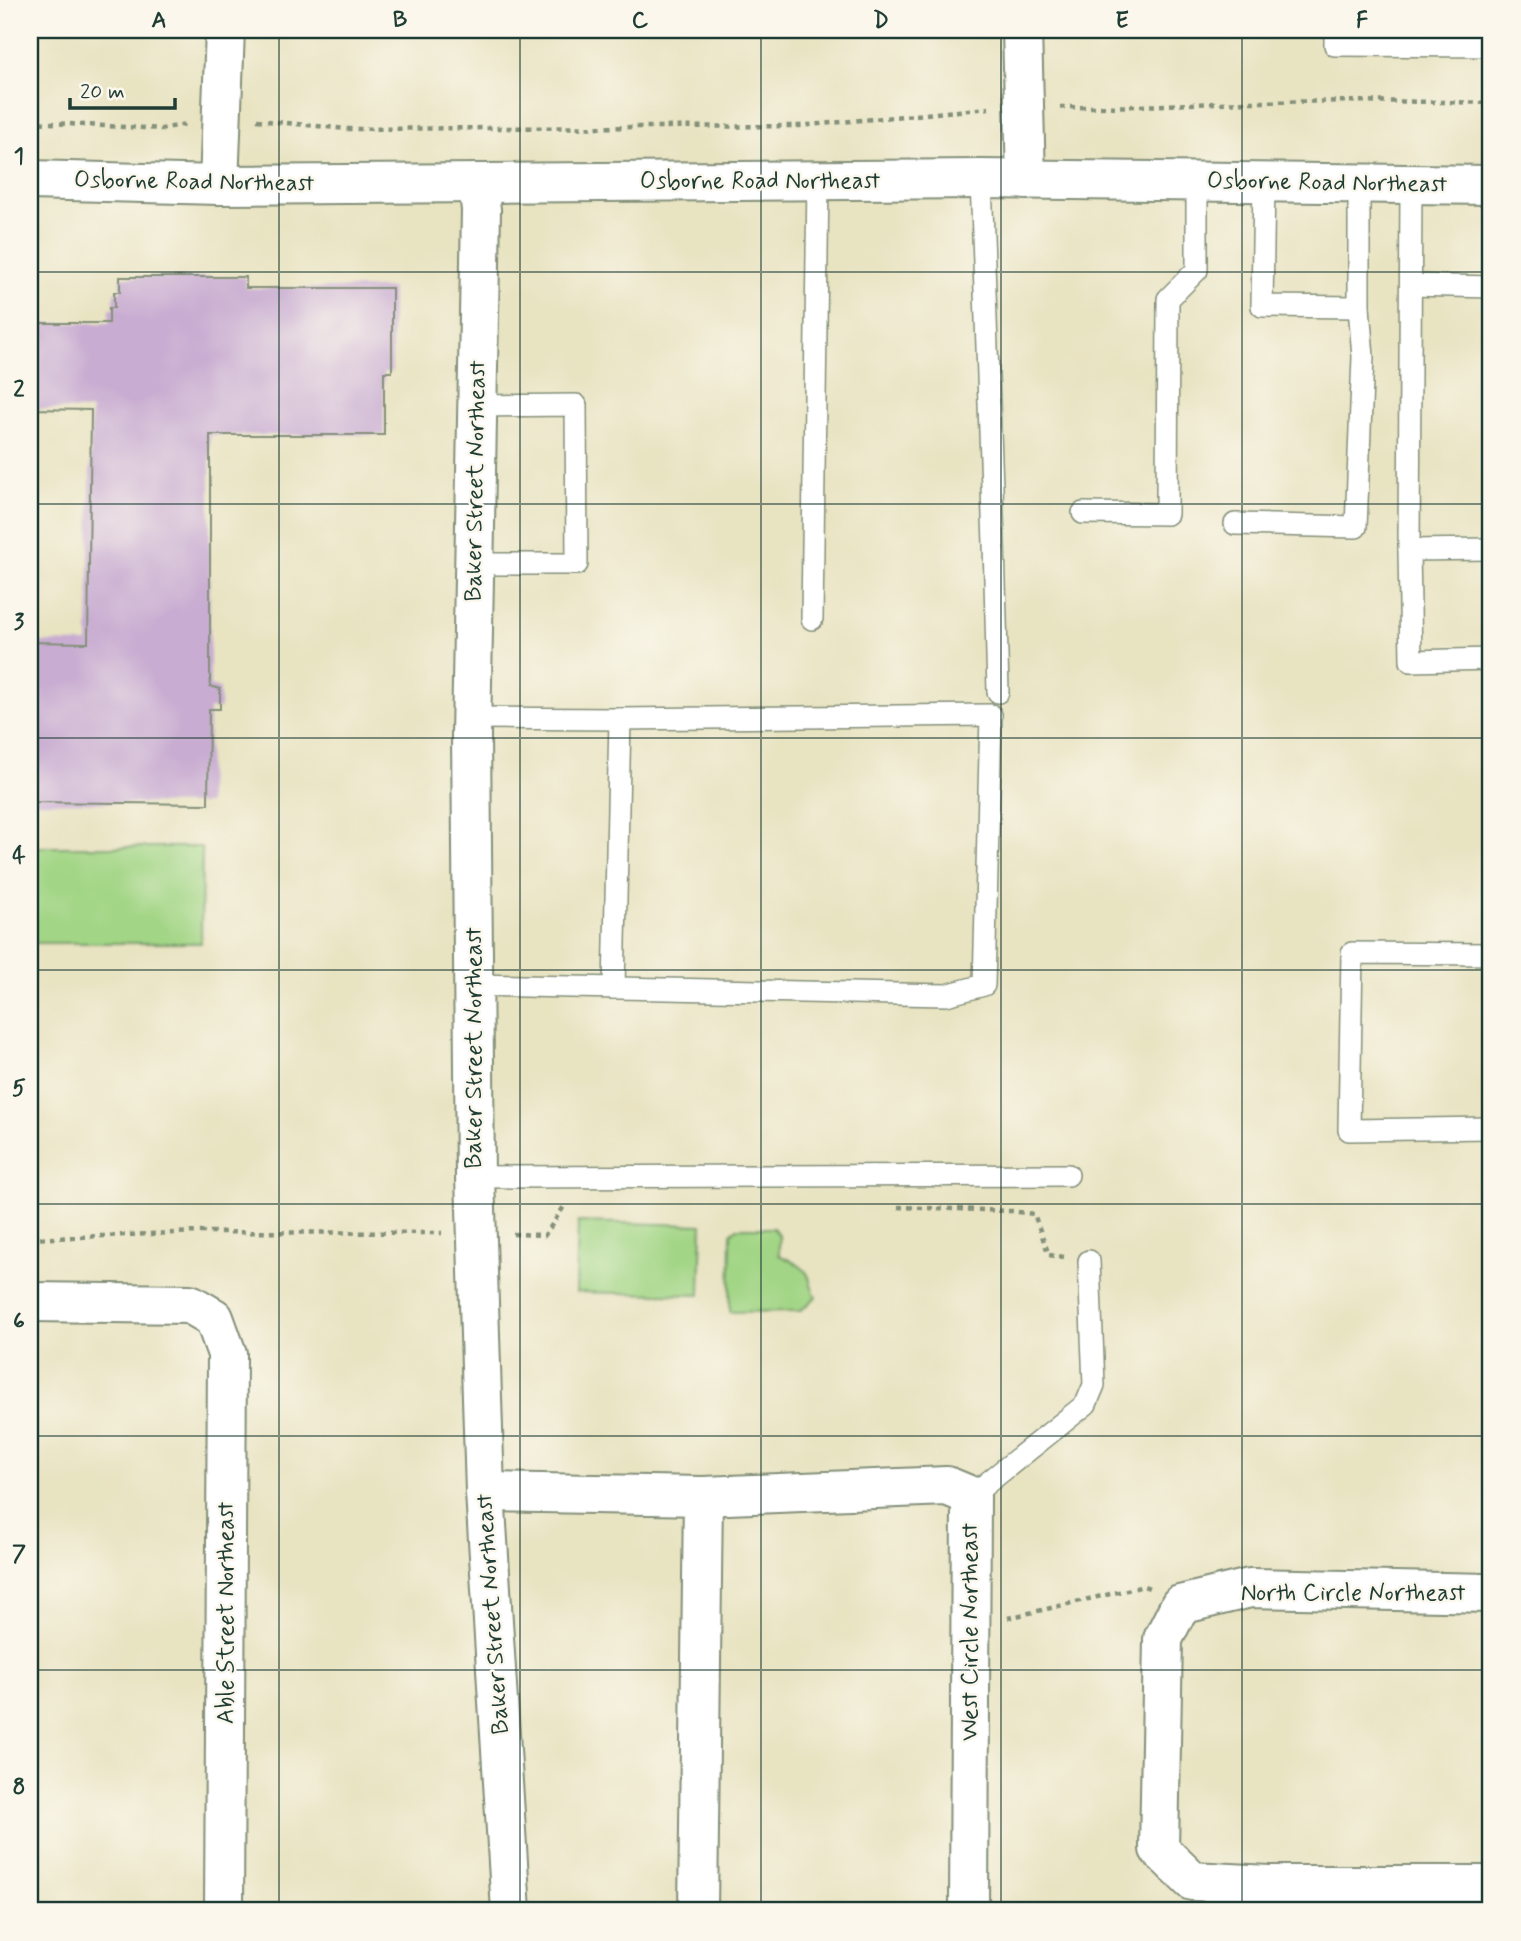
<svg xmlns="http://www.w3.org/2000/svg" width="1521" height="1941" viewBox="0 0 1521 1941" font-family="Mynerve,sans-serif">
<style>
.green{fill:#a2d585;stroke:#60895c;stroke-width:2}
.building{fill:#c8acd1}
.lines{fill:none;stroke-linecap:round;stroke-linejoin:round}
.lane-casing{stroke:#84907a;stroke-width:24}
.street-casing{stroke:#84907a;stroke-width:42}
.secondary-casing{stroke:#84907a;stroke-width:42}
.path{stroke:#84907a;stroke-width:4.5;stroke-dasharray:5 5;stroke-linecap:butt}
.lane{stroke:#fff;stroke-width:21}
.street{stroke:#fff;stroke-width:38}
.secondary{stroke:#fff;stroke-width:38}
.grid{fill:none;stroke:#1f3d34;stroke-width:2;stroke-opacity:0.55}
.labels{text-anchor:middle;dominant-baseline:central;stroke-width:5;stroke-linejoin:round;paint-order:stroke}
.street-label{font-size:24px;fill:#1f3d34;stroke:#fbf7ec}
.neatline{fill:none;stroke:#1f3d34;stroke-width:2.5}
.grid-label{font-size:23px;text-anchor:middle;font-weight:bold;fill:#1f3d34}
</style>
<rect width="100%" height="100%" fill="#fbf7ec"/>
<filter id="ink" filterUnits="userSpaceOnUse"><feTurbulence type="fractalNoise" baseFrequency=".0143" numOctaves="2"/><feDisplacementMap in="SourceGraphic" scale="14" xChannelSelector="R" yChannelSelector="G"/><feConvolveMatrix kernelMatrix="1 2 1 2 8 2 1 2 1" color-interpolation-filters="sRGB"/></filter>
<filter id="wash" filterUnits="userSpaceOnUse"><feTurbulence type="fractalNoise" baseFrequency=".00686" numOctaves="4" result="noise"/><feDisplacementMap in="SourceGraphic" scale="28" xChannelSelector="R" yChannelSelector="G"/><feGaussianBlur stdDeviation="1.57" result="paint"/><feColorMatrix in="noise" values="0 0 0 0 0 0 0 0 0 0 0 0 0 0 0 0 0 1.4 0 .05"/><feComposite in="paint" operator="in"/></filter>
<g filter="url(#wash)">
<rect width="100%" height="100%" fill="#e8e3c1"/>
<!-- green -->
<g class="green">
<path d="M30,847H202L201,943H30Z"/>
<path d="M578,1222L702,1225L700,1295L576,1292Z"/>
<path d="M737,1228H773L779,1235V1255C789,1260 803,1265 808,1275C811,1282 812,1290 816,1297L800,1311L730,1312L731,1233Z"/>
</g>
<g id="blocks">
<!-- building -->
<path class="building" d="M120,277H246V288H392V372H384V435H210V686L220,689V709H209L208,804L30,802V642L88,643L91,410L30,409V323H109V308H114V292H120Z"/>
</g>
</g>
<g filter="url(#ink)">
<use href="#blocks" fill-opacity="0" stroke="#84907a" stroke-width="2"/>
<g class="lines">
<defs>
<g id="lane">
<path d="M1335,30V45L1491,46"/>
<path d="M981,179L994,544L998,692"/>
<path d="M1264,182L1262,306L1359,307V183"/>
<path d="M1411,184L1409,550L1491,549"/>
<path d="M1411,285L1491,287"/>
<path d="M1083,513L1167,514L1168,299L1197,270V181"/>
<path d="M1235,524L1356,527L1363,357L1359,307"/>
<path d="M1409,550L1411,661L1491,659"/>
<path d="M474,564H577L576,405L478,406"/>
<path d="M812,619L818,180"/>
<path d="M471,718L620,719L991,715L984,985L946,995L473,985"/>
<path d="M1491,954L1352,953L1349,1130L1491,1128"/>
<path d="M614,988L620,719"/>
<path d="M475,1177L1068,1175"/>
<path d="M971,1496L1086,1404L1094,1385L1089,1261"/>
</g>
<g id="street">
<path d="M1022,30L1026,180"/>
<path d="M30,1302L190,1304L214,1318L227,1354L224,1911"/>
<path d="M485,1492L703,1496L947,1486L971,1496L969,1911"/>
<path d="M1491,1593L1250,1588L1180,1605L1163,1639L1159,1849L1192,1881L1269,1885H1491"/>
<path d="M698,1911L703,1496"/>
</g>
<g id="secondary">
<path d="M30,180L219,185L981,179L1491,185"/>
<path d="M478,183L481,210L471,735L475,1177L485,1492L511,1911"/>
<path d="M219,185L225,30"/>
</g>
</defs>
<!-- lane casing -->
<use href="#lane" class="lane-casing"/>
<!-- street casing -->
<use href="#street" class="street-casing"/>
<!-- secondary casing -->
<use href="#secondary" class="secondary-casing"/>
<!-- path -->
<g class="path">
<path d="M1060,107C1126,108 1191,103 1257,102C1335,101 1413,101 1491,103"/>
<path d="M257,120L347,129L799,126L989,108"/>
<path d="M30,122L162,129L186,124"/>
<path d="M898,1207L1011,1211L1034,1214L1049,1255L1064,1257"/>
<path d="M513,1234L545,1235L565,1205"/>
<path d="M30,1239L198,1232L442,1233"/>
<path d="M1008,1618L1144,1586L1149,1588"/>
</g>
<!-- lane -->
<use href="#lane" class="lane"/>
<!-- street -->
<use href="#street" class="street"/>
<!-- secondary -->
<use href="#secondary" class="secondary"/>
</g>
</g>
<!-- grid -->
<path class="grid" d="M279,30V1911M520,30V1911M761,30V1911M1001,30V1911M1242,30V1911M30,272H1491M30,504H1491M30,738H1491M30,970H1491M30,1204H1491M30,1436H1491M30,1670H1491"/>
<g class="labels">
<!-- street labels -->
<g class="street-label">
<text x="760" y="181">Osborne Road Northeast</text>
<text transform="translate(194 182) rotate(1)">Osborne Road Northeast</text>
<text transform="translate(1327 183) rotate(1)">Osborne Road Northeast</text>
<text transform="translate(476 481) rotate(-89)">Baker Street Northeast</text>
<text transform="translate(474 1048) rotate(-90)">Baker Street Northeast</text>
<text x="1353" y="1593">North Circle Northeast</text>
<text transform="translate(226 1613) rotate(-90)">Able Street Northeast</text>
<text transform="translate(493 1614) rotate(-94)">Baker Street Northeast</text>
<text transform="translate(970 1632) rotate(-90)">West Circle Northeast</text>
</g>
</g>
<!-- margin -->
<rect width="1521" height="1941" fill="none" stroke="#fbf7ec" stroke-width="77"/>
<!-- scale -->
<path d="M70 98v10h105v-10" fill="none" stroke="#1f3d34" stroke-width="3.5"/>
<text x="80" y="98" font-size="21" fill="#1f3d34" stroke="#fbf7ec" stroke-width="5" paint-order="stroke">20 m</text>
<rect x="38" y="38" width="1444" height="1864" class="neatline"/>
<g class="grid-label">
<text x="159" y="27">A</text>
<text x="400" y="27">B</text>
<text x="640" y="27">C</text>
<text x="881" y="27">D</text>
<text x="1122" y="27">E</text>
<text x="1362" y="27">F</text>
<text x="19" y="163">1</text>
<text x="19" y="396">2</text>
<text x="19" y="629">3</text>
<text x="19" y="862">4</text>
<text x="19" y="1095">5</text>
<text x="19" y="1328">6</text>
<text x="19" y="1561">7</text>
<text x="19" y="1794">8</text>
</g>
</svg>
